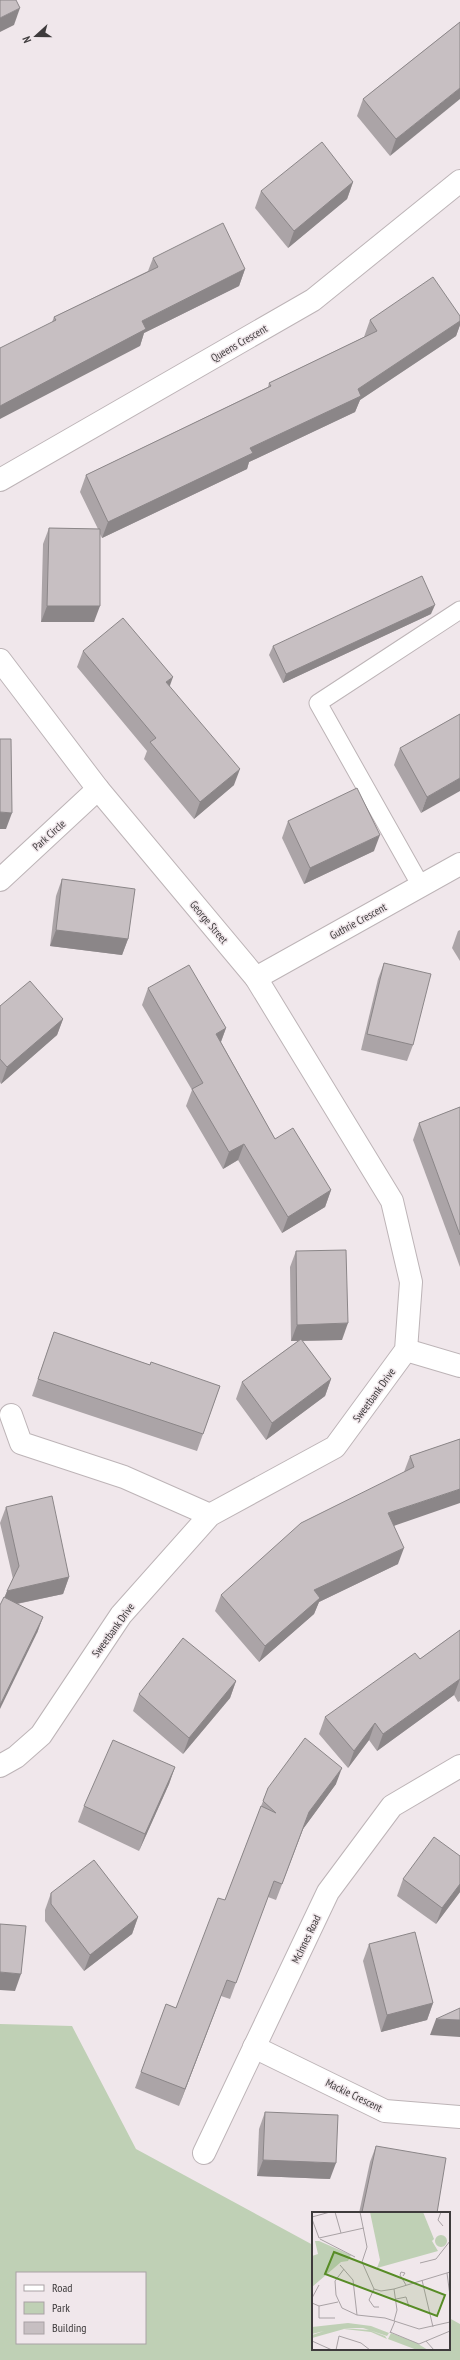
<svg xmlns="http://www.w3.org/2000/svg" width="460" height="2360" viewBox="0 0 460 2360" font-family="'PT Sans Narrow',sans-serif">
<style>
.green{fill:#bfd0b5;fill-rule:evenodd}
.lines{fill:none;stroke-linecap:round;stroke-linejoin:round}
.service-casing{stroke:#bdb4b7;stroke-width:19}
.minor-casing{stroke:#bdb4b7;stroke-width:24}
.service{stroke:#fff;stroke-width:17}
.minor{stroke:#fff;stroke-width:22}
.wall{fill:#aba4a7}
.shaded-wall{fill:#8b8688}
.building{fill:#c7bfc2;stroke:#8b8688}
.labels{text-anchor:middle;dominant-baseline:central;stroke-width:3;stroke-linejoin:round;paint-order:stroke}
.street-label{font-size:11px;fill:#3e3b3c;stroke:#f0e7eb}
.inset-road{fill:none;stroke:#a9a2a5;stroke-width:1}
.view{fill:#578c26;fill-opacity:0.15;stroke:#578c26;stroke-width:2}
.inset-edge{fill:none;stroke:#3e3b3c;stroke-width:2}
</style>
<rect width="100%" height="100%" fill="#f0e7eb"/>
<!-- green -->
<path class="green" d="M0,2024L72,2026L136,2149L313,2245V2349H449V2318L460,2324V2360H0ZM17,2273H145V2343H17Z"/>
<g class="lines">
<defs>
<path id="service" d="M421,886L318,703L460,610"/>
<g id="minor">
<path d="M0,480L313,300L460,181"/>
<path d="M0,660L98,789L256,978L392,1201L411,1282L406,1350L335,1447L210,1515L121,1615L41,1735L16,1757L0,1766"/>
<path d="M0,880L98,789"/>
<path d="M256,978L460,864"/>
<path d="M406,1350L460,1366"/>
<path d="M11,1415L21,1443L124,1477L210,1515"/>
<path d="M254,2047L385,2111L460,2117"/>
<path d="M204,2153L328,1892L392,1806L460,1766"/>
</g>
</defs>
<!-- service casing -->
<use href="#service" class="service-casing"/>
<!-- minor casing -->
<use href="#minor" class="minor-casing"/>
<!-- service -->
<use href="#service" class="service"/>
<!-- minor -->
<use href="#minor" class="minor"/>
</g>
<!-- wall -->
<g class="wall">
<path d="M460,22L390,156L357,116L363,99Z"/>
<path d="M353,182L347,199L288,248L255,208L261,191Z"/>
<path d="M153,258L245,269L239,286L144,333L140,346L52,322L54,317L148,271Z"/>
<path d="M460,316V325L456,336L360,400L355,412L249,462L247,469L102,538L100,534L94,622H41L43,544L49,528L98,529L80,492L86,475L268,387L269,383L364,337L370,320Z"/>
<path d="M431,614L283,683L269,655L273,646Z"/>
<path d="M83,651L169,686L234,785L194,819L144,759L147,751L77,667Z"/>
<path d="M460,714L421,813L394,765L400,748Z"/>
<path d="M288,821L374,851L304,884L282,838Z"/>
<path d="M62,879L128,939L122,955L50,946L56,896Z"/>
<path d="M460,930V961L452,948L458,931Z"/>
<path d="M384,963L413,1045L407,1061L361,1050L378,979Z"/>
<path d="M148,988L226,1028L221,1042L275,1139L331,1190L325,1207L282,1233L238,1160L223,1169L186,1106L192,1090L142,1005Z"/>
<path d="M0,1006L63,1019L57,1035L1,1084L0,1082Z"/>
<path d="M460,1107V1267L413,1140L419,1123Z"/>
<path d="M296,1251L342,1340L302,1341L331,1379L325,1396L266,1440L236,1399L242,1382L298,1341H291L290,1267Z"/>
<path d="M54,1332L150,1365L220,1386L197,1451L32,1396Z"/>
<path d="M460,1439L394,1526L398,1564L319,1602L314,1614L259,1662L215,1611L221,1595L404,1472L410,1456Z"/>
<path d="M6,1507L69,1577L63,1594L17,1604L43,1617L37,1633L4,1598L13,1579L0,1523Z"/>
<path d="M460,1630V1701L458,1702L454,1695L377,1751L369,1740L348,1768L319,1734L325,1717L420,1659Z"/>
<path d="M236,1681L230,1698L183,1754L133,1711L139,1694Z"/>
<path d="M175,1767L169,1784L139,1851L78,1822L84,1806Z"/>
<path d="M336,1784L303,1829L276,1900L268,1897L230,1999L221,1996L179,2106L135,2088L166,2004L176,2008L225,1900L268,1788Z"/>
<path d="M460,1856V1892L436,1924L397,1896L403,1879Z"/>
<path d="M51,1893L138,1917L132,1934L84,1971L45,1921V1910Z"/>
<path d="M369,1944L433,2003L427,2020L381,2032L363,1961Z"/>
<path d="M265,2112L330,2179L257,2176L259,2129Z"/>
<path d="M376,2146L437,2213H359L370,2162Z"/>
</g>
<!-- shaded-wall -->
<g class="shaded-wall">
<path d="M20,8L14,25L0,32V18Z"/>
<path d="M460,88V99L390,156L396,139Z"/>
<path d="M353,182L347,199L288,248L294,231Z"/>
<path d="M245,269L239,286L144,333L140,346L0,419V406L142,321Z"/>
<path d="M460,321V325L456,336L360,400L355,412L249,462L247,469L102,538L108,522L250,448L358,389Z"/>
<path d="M435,605L431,614L283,683L286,674Z"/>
<path d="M47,606H100L94,622H41Z"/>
<path d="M173,677L167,694L166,682Z"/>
<path d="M240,769L234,785L194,819L200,802Z"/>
<path d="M460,778V791L421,813L427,797Z"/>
<path d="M0,812L12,813L6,829H0Z"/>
<path d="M380,835L374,851L304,884L310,868Z"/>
<path d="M56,930L128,939L122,955L50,946Z"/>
<path d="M63,1019L57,1035L1,1084L7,1067Z"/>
<path d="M226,1028L220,1044L216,1034Z"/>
<path d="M244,1144L238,1160L223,1169L229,1152Z"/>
<path d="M331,1190L325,1207L282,1233L288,1217Z"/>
<path d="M348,1323L342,1340L291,1341L297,1325Z"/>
<path d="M331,1379L325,1396L266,1440L272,1423Z"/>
<path d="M460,1489V1503L382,1530L388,1513Z"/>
<path d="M404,1548L398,1564L319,1602L314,1614L259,1662L265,1646L314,1590Z"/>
<path d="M69,1577L63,1594L1,1607L7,1591Z"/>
<path d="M43,1617L37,1633L0,1709V1705Z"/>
<path d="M460,1679L454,1695L377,1751L383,1734Z"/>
<path d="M236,1681L230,1698L183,1754L189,1738Z"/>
<path d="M375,1723L369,1740L348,1768L354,1751Z"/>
<path d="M175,1767L169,1784L139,1851L145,1834Z"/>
<path d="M342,1768L336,1784L303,1829L276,1900L309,1812Z"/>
<path d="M460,1884V1892L436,1924L442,1908Z"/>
<path d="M138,1917L132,1934L84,1971L90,1955Z"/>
<path d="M0,1972L21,1974L15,1991L0,1990Z"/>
<path d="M227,1980L221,1996L179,2106L185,2089Z"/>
<path d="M433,2003L427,2020L381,2032L387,2015Z"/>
<path d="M436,2019L460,2020V2037L430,2035Z"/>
<path d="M263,2160L336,2163L330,2179L257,2176Z"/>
</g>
<!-- building -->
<g class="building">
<path d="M0,0H16L20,8L0,18Z"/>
<path d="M460,22V88L396,139L363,99Z"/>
<path d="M322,142L353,182L294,231L261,191Z"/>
<path d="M223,223L245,269L142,321L146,329L0,406V348L56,320L54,317L158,267L153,258Z"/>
<path d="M433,277L460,316V321L358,389L361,396L250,448L253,453L108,522L86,475L271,386L269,383L377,331L370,320Z"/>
<path d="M49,528L100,529V606H47Z"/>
<path d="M422,576L435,605L286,674L273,646Z"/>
<path d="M123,618L173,677L166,682L240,769L200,802L150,742L156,738L83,651Z"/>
<path d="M460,714V778L427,797L400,748Z"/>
<path d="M0,739H11L12,813L0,812Z"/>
<path d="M357,788L380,835L310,868L288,821Z"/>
<path d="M62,879L135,889L128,939L56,930Z"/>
<path d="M384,963L431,974L413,1045L367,1034Z"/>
<path d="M189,965L226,1028L216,1034L275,1139L293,1128L331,1190L288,1217L244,1144L229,1152L192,1089L203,1083L148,988Z"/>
<path d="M30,981L63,1019L7,1067L0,1059V1006Z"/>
<path d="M460,1107V1235L419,1123Z"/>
<path d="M346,1250L348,1323L297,1325L296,1251Z"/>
<path d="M54,1332L150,1365L151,1362L220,1386L203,1434L38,1379Z"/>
<path d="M301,1339L331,1379L272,1423L242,1382Z"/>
<path d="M460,1439V1489L388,1513L404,1548L314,1590L320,1598L265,1646L221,1595L301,1523L414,1467L410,1456Z"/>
<path d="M52,1496L69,1577L7,1591L19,1566L6,1507Z"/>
<path d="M4,1597L43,1617L0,1705V1605Z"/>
<path d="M460,1630V1679L383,1734L375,1723L354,1751L325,1717L415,1653L420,1659Z"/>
<path d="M183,1638L236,1681L189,1738L139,1694Z"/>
<path d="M305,1738L342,1768L309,1812L282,1884L274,1881L236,1983L227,1980L185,2089L141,2072L166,2004L176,2008L218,1898L225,1900L261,1806L276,1813L263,1801L268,1788Z"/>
<path d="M113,1740L175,1767L145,1834L84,1806Z"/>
<path d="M434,1837L460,1856V1884L442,1908L403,1879Z"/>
<path d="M94,1860L138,1917L90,1955L51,1904V1893Z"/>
<path d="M0,1924L26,1926L21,1974L0,1972Z"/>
<path d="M415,1932L433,2003L387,2015L369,1944Z"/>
<path d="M460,2008V2020L436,2019Z"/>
<path d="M265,2112L338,2115L336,2163L263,2160Z"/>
<path d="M376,2146L446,2158L437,2213H370L362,2212Z"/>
</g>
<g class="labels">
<!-- street labels -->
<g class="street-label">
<text transform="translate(239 343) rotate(-30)">Queens Crescent</text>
<text transform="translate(49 835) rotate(-42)">Park Circle</text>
<text transform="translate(358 921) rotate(-29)">Guthrie Crescent</text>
<text transform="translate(209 922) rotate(50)">George Street</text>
<text transform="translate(374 1395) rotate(-54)">Sweetbank Drive</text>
<text transform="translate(113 1630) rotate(-54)">Sweetbank Drive</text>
<text transform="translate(306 1939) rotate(-64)">McInnes Road</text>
<text transform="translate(354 2095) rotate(26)">Mackie Crescent</text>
</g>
</g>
<!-- overview -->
<g transform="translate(312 2212)">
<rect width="138" height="138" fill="#f0e7eb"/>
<path d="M58,0H111L122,27L120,29L126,39L65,56L68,48ZM123 29a6 6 0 1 1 12 0a6 6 0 1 1-12 0ZM3,29H7L39,43L36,49L29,50L0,75V44L6,42ZM36,111L59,114L77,121L75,124L51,116H31L57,118L73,124L75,127L59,120L32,117L0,126V123L12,119L0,122V115ZM79,121L103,130L116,138H105L76,127Z" fill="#bfd0b5"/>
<path class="inset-road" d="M23,0L29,21M48,0L55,35L50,50L62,77L69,79L82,77L138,60M129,0L126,8L131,14M0,5L18,0M0,7L7,26M7,26L52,16M8,27L43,45M108,51L124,47L138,29M28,53L41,68L45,103L73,106L107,117L138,110M32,57L23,69L24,83L30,96L45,103M135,61L138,84M91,64L93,61L89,60L88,63L94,73M110,68L121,115M62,77L57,88L62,95H67M0,86L7,73M84,87L94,85L97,95M0,91L7,94L26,90M7,94V106H23M82,109L85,98L82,77M78,120L107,132L138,119M78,121L83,109M0,129L20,138M114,129L122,138M24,138L27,124L49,131L58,138"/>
<path class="view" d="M22,40L133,83L125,104L13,62Z"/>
<rect width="138" height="138" class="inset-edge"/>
</g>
<!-- legend -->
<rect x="16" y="2272" width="130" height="72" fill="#f0e7eb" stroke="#a9a2a5"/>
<rect x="24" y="2285" width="20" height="6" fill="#ffffff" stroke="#a9a2a5"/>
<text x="52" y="2292" font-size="12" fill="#3e3b3c">Road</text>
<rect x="24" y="2302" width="20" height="12" fill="#bfd0b5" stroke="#a9a2a5"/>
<text x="52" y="2312" font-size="12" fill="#3e3b3c">Park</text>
<rect x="24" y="2322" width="20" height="12" fill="#c7bfc2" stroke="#a9a2a5"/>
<text x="52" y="2332" font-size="12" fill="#3e3b3c">Building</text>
<!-- north arrow -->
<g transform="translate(36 36) rotate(249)" stroke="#f0e7eb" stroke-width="3" paint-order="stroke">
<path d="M0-3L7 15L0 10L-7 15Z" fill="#3e3b3c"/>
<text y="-6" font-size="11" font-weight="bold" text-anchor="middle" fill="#3e3b3c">N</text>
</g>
</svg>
